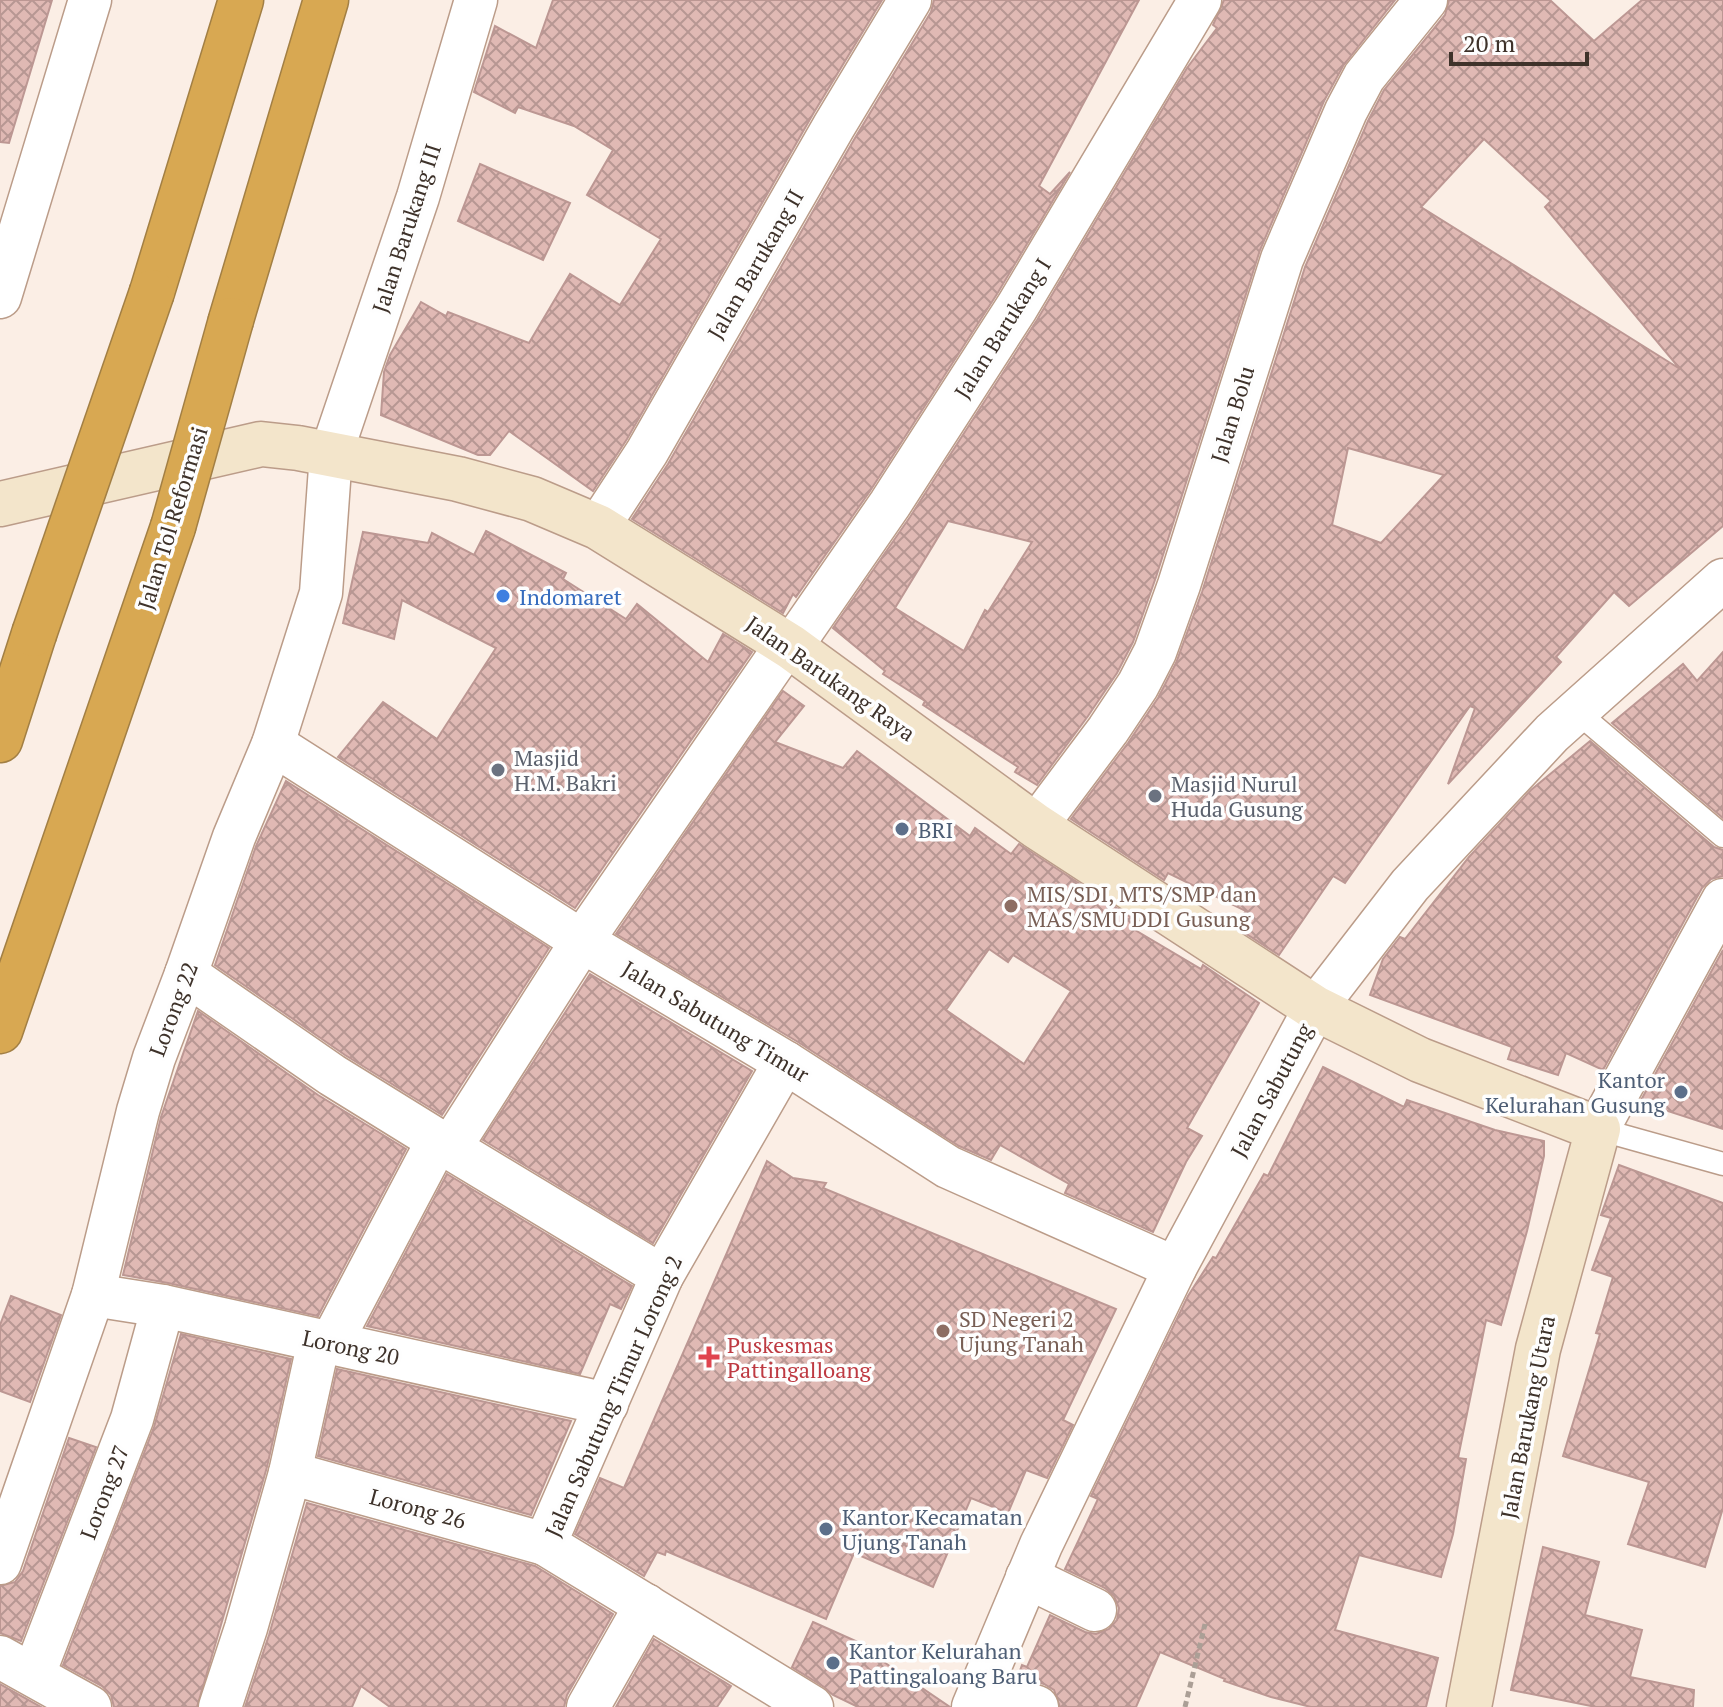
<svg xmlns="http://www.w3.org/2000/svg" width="1723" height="1707" viewBox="0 0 1723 1707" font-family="'PT Serif',serif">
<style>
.building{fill:url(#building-cross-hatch);stroke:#bc9793;stroke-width:2;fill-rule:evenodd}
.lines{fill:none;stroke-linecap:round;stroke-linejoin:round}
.lane-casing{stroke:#bb9c89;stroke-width:25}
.street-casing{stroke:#bb9c89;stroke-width:45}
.secondary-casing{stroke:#bb9c89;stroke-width:47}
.highway-casing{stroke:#a27f44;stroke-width:47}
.path{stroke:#ab9f96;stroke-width:5;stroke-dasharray:6 4;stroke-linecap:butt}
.lane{stroke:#fff;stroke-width:22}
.street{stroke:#fff;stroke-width:42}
.secondary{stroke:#f3e5cb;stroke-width:44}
.highway{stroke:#d8a852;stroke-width:44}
.highway-bridge-casing{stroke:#a27f44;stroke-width:47;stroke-linecap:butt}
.highway-bridge{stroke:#d8a852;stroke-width:44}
.shop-dot{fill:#3f7fe0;stroke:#fefefe;stroke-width:3}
.worship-dot{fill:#6b7280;stroke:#fefefe;stroke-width:3}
.service-dot{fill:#5c6f8a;stroke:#fefefe;stroke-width:3}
.education-dot{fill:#8d6e63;stroke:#fefefe;stroke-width:3}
.health-dot{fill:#e0444e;stroke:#fefefe;stroke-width:3}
.labels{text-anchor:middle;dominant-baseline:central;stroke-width:7;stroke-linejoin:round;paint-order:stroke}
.street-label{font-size:22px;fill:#3e322a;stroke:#fefefe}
.shop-label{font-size:22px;fill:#366cbe;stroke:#fefefe;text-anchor:start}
.worship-label{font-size:22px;fill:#5b616d;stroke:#fefefe;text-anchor:start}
.service-label{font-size:22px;fill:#4e5e75;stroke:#fefefe;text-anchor:start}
.education-label{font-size:22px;fill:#785e54;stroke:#fefefe;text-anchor:start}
.health-label{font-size:22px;fill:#be3a42;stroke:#fefefe;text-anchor:start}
</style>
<defs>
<pattern id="building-cross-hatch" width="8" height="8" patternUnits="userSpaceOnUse" patternTransform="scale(2)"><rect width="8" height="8" fill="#e0b9b4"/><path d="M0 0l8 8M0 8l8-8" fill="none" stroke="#b79793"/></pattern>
</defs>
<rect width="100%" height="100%" fill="#fbeee5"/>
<!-- building -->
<g class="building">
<path d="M0,0H52L9,143L0,142Z"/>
<path d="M553,0H882L813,114L627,439L593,491L509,431L490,455H478L381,415L384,372L390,355L421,302L446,316L448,312L529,343L570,274L620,305L661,239L587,195L613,150L574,126L518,107L515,113L474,92L495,26L536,48Z"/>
<path d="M934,0H1139L1039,186L1050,194L1070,172L997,294L870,491L796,597L793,594L783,613L632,519L668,464L855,138L931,12Z"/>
<path d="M1224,0H1395L1343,66L1324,101L1260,250L1156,577L1133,642L1117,673L1088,716L1037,785L1015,772L1018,767L923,705L925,701L883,674L885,671L833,628L910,517L1037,320L1187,68L1217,28L1213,25ZM948,521L1032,542L988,612L985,610L964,651L895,608Z"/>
<path d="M1449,0H1550L1594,41L1642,0H1723V526L1629,606L1614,592L1556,657L1561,662L1448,784L1475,708L1470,706L1345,883L1333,876L1279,955L1234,926L1246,911L1168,873L1164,880L1071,819L1128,743L1158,698L1176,663L1202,592L1305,267L1368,121L1384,90L1445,15ZM1484,139L1551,201L1545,207L1680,369L1421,207ZM1348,448L1444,475L1381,543L1332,525Z"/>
<path d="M480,164L570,203L543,260L458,221Z"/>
<path d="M486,531L566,573L563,579L626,619L637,604L708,662L723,634L752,652L575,908L338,757L383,702L437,739L496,648L402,600L394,639L343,623L363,532L428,543L432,533L474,555Z"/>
<path d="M1723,652V818L1612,723L1683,664L1697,681Z"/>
<path d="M783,691L804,706L775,742L843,768L857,751L970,836L975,828L1011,854L1019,844L1135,920L1130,927L1201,969L1203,965L1259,1003L1187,1128L1202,1136L1186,1162L1153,1232L1065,1193L1069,1184L1000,1145L991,1160L959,1146L798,1042L616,934ZM989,949L1008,962L1013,955L1071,991L1024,1064L946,1010Z"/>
<path d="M1590,741L1714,847L1723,850V876L1711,879L1702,888L1603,1070L1566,1053L1558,1075L1508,1059L1512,1047L1370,995L1383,959L1400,937L1405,939L1469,857L1531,790Z"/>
<path d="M286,781L549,948L442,1115L345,1055L215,965L256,846Z"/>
<path d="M1723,950V1129L1640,1102Z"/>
<path d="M590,974L752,1071L653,1243L483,1140Z"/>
<path d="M198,1011L318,1095L406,1149L318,1316L168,1283L123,1275L161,1117Z"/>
<path d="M1323,1067L1404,1107L1407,1100L1495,1130L1544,1141V1156L1527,1231L1501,1325L1486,1320L1458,1458L1466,1459L1453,1534L1441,1577L1359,1555L1335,1630L1438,1658L1426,1707H1311L1271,1697L1224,1681L1225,1679L1160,1652L1136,1707H1060L1054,1690L1044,1684L1018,1676L1022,1665L1027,1667L1050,1615L1085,1632L1096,1634L1109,1629L1117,1620L1119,1608L1114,1596L1105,1588L1065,1569L1098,1499L1091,1496L1188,1296L1213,1257L1216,1258L1264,1174L1268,1176Z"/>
<path d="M767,1161L793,1178L826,1183L823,1188L1116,1309L1063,1420L1073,1425L1047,1478L1026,1470L1008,1513L971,1498L933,1587L854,1553L826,1619L666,1551L665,1555L657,1552L644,1576L575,1534L600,1478L624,1488Z"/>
<path d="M1619,1165L1723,1203V1508L1705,1567L1628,1544L1649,1482L1563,1456L1600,1334L1596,1333L1613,1277L1592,1270L1611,1218L1601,1215Z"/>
<path d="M447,1174L632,1286L621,1309L610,1304L580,1374L367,1326Z"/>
<path d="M11,1296L61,1315L30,1402L0,1391V1325Z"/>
<path d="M181,1334L291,1359L267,1467L197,1707H114L111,1695L102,1686L63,1665L154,1427Z"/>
<path d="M337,1369L571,1421L531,1515L318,1456Z"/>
<path d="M69,1438L96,1447L21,1641L0,1633V1586L15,1582L23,1571Z"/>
<path d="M307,1503L535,1566L613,1614L567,1695L564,1707H390L361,1686L352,1707H245L269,1635Z"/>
<path d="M1543,1547L1599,1562L1585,1615L1642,1630L1630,1677L1694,1690L1693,1707H1596L1511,1690Z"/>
<path d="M813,1622L878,1651L875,1656L950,1707H858L833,1695L824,1687L792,1667Z"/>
<path d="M654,1639L731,1686L717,1707H616Z"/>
<path d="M0,1684L41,1707H0Z"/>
</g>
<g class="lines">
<defs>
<g id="lane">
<path d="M1576,711L1723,836"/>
<path d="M1598,1129L1723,1164"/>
</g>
<g id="street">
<path d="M0,297L90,0"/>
<path d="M598,527L647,452L834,126L910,0"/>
<path d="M791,647L890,504L1017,307L1200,0"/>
<path d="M273,744L582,941L785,1062L948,1167L1175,1268"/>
<path d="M1036,826L1108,730L1138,685L1155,652L1179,585L1282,259L1346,111L1364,77L1426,0"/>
<path d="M186,974L332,1075L450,1148"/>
<path d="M785,1062L662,1276L545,1544L812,1707"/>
<path d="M1598,1129L1723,900"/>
<path d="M662,1276L450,1148L582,941L787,644"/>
<path d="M93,1295L163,1306L607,1404"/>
<path d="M331,1343L438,1140"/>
<path d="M290,1473L545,1544"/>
<path d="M0,1563L93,1295L138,1111L154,1058L186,974L234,837L273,744L321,593L331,454L418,197L476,0"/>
<path d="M1027,1577L1095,1610"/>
<path d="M0,1657L90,1707"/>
<path d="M34,1674L132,1419L163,1306"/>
<path d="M981,1689L1037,1707"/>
<path d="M220,1707L246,1628L290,1473L319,1341"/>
<path d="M588,1707L646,1605"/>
<path d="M973,1707L1041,1545L1175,1268L1315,1008L1410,885L1552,733L1723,580"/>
</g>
<path id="secondary" d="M0,504L261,444L298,448L458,479L532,499L598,527L791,647L1036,826L1315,1008L1420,1060L1598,1129L1538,1349L1469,1707"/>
<g id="highway">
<path d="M152,292L241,0"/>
<path d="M231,320L326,0"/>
<path d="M0,740L34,634"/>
<path d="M0,1031L173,527"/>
</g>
</defs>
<!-- lane casing -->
<use href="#lane" class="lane-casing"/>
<!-- street casing -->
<use href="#street" class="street-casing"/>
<!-- secondary casing -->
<use href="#secondary" class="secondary-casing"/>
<!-- highway casing -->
<use href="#highway" class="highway-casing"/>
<!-- path -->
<path class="path" d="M1185,1707L1205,1624"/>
<!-- lane -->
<use href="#lane" class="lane"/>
<!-- street -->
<use href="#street" class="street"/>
<!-- secondary -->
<use href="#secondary" class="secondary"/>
<!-- highway -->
<use href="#highway" class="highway"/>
<defs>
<g id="highway-bridge">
<path d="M173,527L231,320"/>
<path d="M34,634L152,292"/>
</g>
</defs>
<!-- highway-bridge casing -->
<use href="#highway-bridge" class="highway-bridge-casing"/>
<!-- highway-bridge -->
<use href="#highway-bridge" class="highway-bridge"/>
</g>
<!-- markers -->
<circle class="shop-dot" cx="503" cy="596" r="8"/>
<g class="worship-dot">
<circle cx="498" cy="770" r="8"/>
<circle cx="1155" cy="796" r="8"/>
</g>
<g class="service-dot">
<circle cx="902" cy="829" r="8"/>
<circle cx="1681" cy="1092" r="8"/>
<circle cx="826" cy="1529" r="8"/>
<circle cx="833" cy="1663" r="8"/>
</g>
<g class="education-dot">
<circle cx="1011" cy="906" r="8"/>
<circle cx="943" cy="1331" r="8"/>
</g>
<path class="health-dot" d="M705 1345h8v8h8v8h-8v8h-8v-8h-8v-8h8z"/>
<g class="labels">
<!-- street labels -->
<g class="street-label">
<text transform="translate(406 228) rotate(-72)">Jalan Barukang III</text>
<text transform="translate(755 264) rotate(-60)">Jalan Barukang II</text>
<text transform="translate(1002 328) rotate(-58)">Jalan Barukang I</text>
<text transform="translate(1232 414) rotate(-73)">Jalan Bolu</text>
<text transform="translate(172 518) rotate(-73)">Jalan Tol Reformasi</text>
<text transform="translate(831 678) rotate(35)">Jalan Barukang Raya</text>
<text transform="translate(173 1009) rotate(-69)">Lorong 22</text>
<text transform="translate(716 1021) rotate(31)">Jalan Sabutung Timur</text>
<text transform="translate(1271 1090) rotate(-62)">Jalan Sabutung</text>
<text transform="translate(351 1347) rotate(12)">Lorong 20</text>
<text transform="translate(613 1396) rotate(-66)">Jalan Sabutung Timur Lorong 2</text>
<text transform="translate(1527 1417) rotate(-79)">Jalan Barukang Utara</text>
<text transform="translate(104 1492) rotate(-69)">Lorong 27</text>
<text transform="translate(418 1508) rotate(15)">Lorong 26</text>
</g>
<!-- shop labels -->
<g class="shop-label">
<text x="519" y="596">Indomaret</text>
</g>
<!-- worship labels -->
<g class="worship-label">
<text x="514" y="757">Masjid<tspan x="514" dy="25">H.M. Bakri</tspan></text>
<text x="1171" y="783">Masjid Nurul<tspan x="1171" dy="25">Huda Gusung</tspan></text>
</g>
<!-- service labels -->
<g class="service-label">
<text x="918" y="829">BRI</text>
<text x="1665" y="1079" text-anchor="end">Kantor<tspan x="1665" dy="25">Kelurahan Gusung</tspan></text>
<text x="842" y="1516">Kantor Kecamatan<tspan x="842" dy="25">Ujung Tanah</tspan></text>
<text x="849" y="1650">Kantor Kelurahan<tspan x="849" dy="25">Pattingaloang Baru</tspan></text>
</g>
<!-- education labels -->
<g class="education-label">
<text x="1027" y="893">MIS/SDI, MTS/SMP dan<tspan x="1027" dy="25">MAS/SMU DDI Gusung</tspan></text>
<text x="959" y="1318">SD Negeri 2<tspan x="959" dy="25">Ujung Tanah</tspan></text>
</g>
<!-- health labels -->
<g class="health-label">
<text x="727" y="1344">Puskesmas<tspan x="727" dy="25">Pattingalloang</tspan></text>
</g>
</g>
<!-- scale -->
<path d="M1451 52v12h136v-12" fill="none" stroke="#3e322a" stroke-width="4"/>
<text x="1463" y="52" font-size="24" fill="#3e322a" stroke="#fefefe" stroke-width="6" paint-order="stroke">20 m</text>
</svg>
